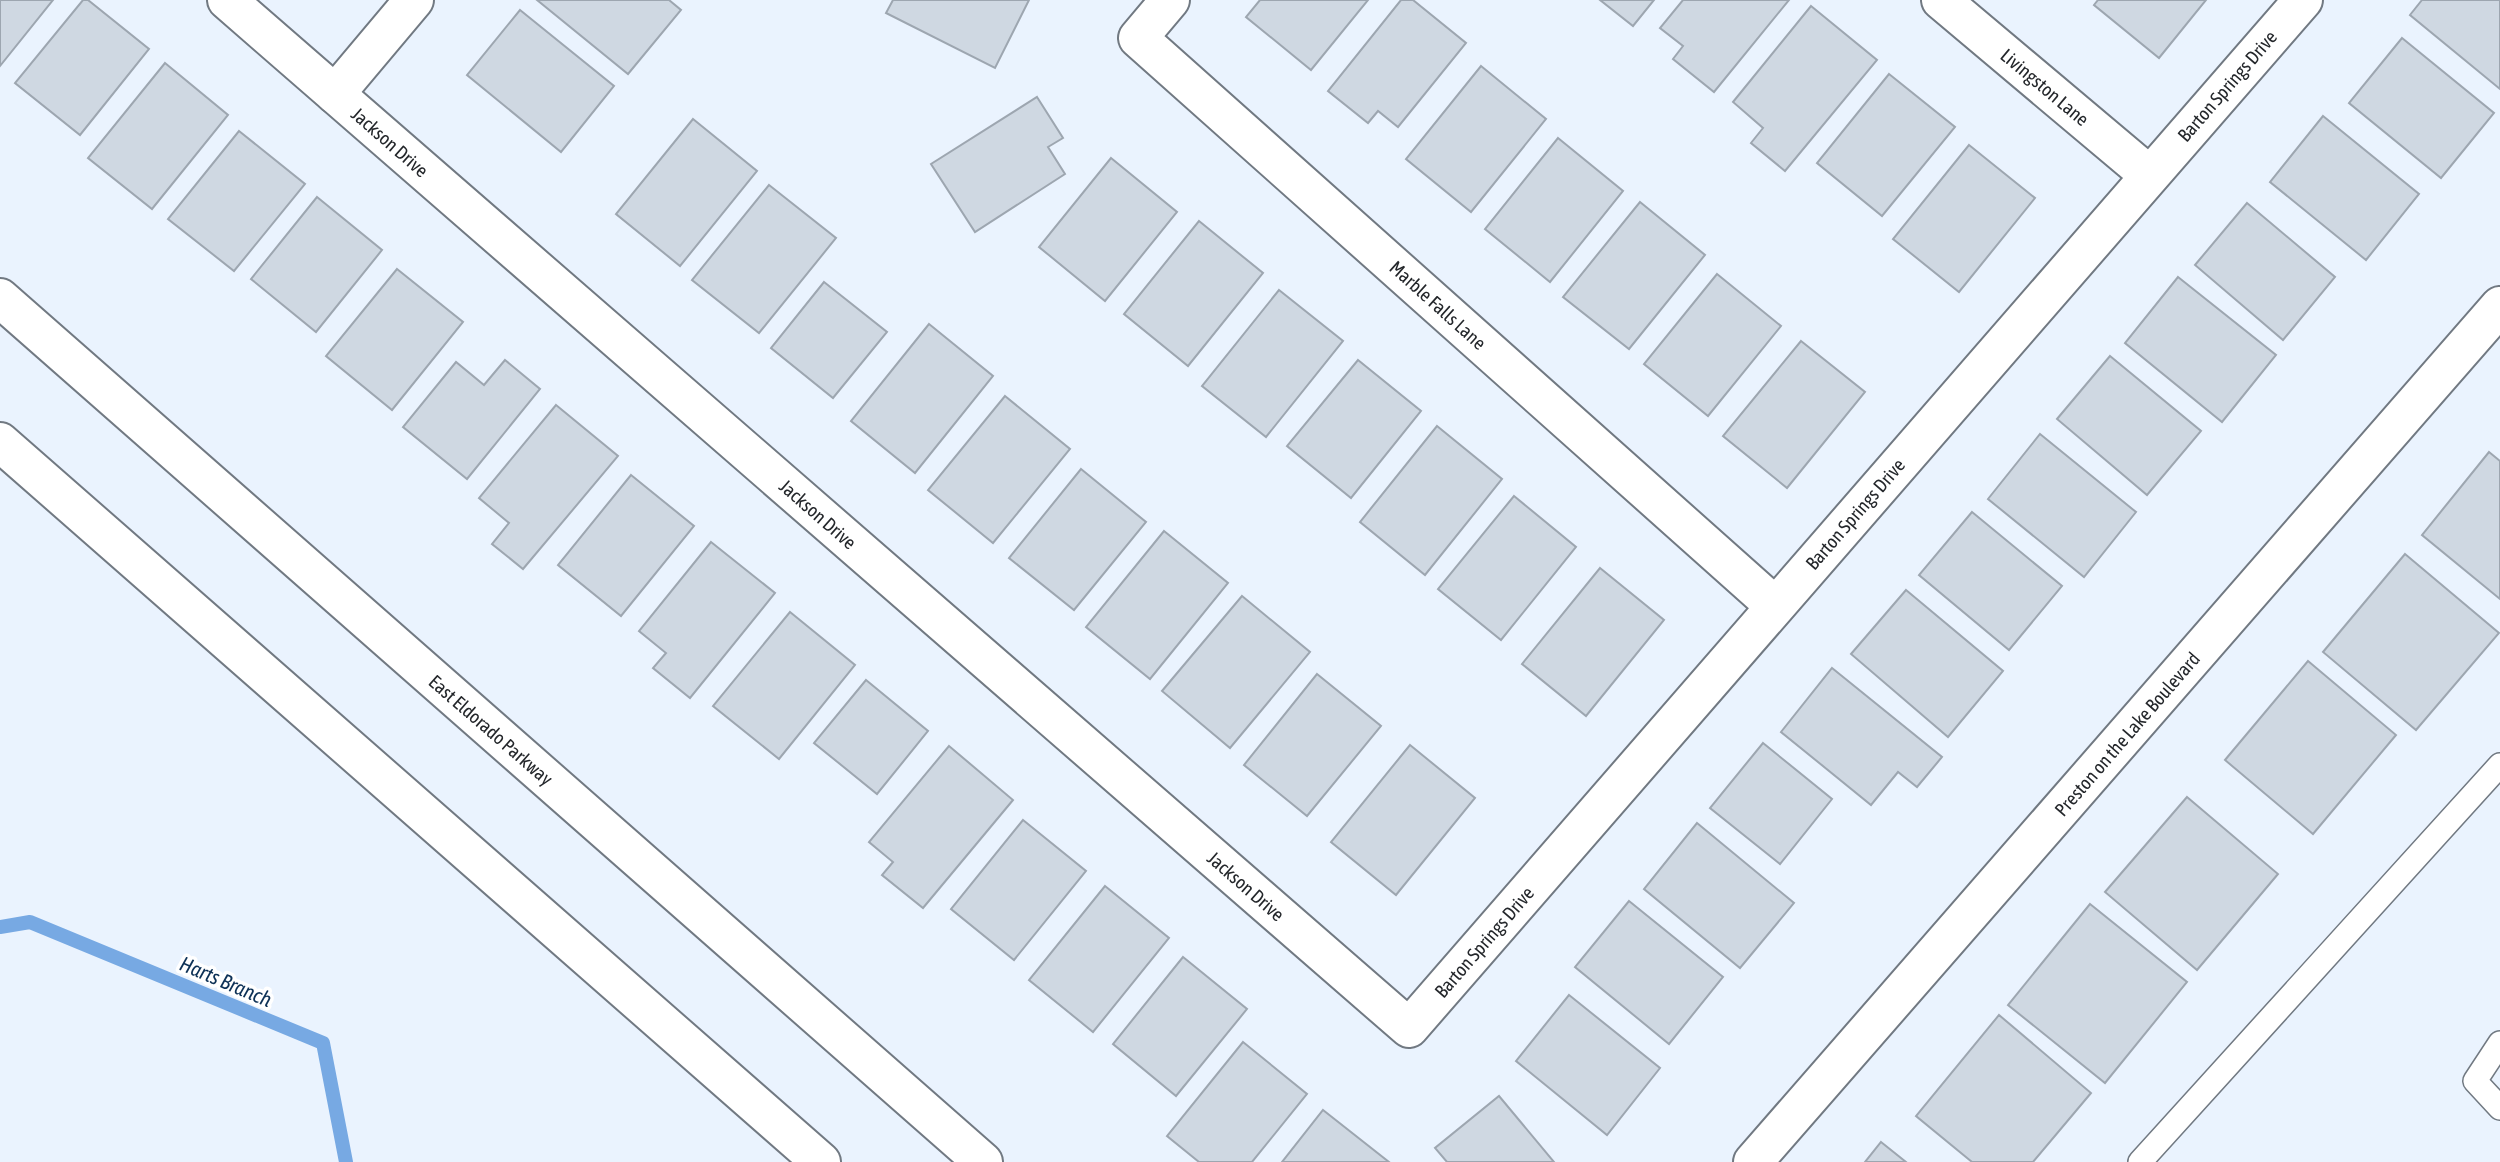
<svg xmlns="http://www.w3.org/2000/svg" width="2500" height="1162" viewBox="0 0 2500 1162" font-family="'Asap Condensed',sans-serif">
<style>
.lines{fill:none;stroke-linecap:round;stroke-linejoin:round}
.stream{stroke:#77a9e3;stroke-width:14}
.building{fill:#cfd8e2;stroke:#9da6b0;stroke-width:2}
.service-casing{stroke:#717982;stroke-width:26}
.minor-casing{stroke:#717982;stroke-width:42}
.primary-casing{stroke:#717982;stroke-width:42}
.service{stroke:#fff;stroke-width:23}
.minor{stroke:#fff;stroke-width:38}
.primary{stroke:#fff;stroke-width:38}
.labels{text-anchor:middle;dominant-baseline:central;stroke-width:7;stroke-linejoin:round;paint-order:stroke}
.street-label{font-size:19px;fill:#24272b;stroke:#fff}
.water-label{font-size:21px;font-style:italic;fill:#0d3156;stroke:#fff}
</style>
<rect width="100%" height="100%" fill="#eaf3fe"/>
<g class="lines">
<!-- stream -->
<path class="stream" d="M0,927L30,922L323,1043L346,1162"/>
</g>
<!-- building -->
<g class="building">
<path d="M0,0H53L0,66Z"/>
<path d="M83,0H88L149,49L80,135L15,83Z"/>
<path d="M537,0H669L681,10L628,74Z"/>
<path d="M893,0H1029L995,68L886,13Z"/>
<path d="M1260,0H1368L1311,70L1246,17Z"/>
<path d="M1401,0H1413L1466,43L1398,127L1378,111L1368,123L1328,91Z"/>
<path d="M1600,0H1654L1633,26Z"/>
<path d="M1683,0H1789L1714,92L1673,59L1683,46L1660,28Z"/>
<path d="M2098,0H2206L2159,58L2094,5Z"/>
<path d="M2422,0H2500V89L2410,15Z"/>
<path d="M1811,6L1877,60L1785,171L1751,143L1763,128L1733,102Z"/>
<path d="M520,10L614,86L561,152L467,75Z"/>
<path d="M2402,38L2494,113L2441,178L2349,103Z"/>
<path d="M165,63L228,115L152,209L88,158Z"/>
<path d="M1481,66L1546,119L1471,212L1406,159Z"/>
<path d="M1889,74L1955,127L1882,216L1817,163Z"/>
<path d="M1037,97L1063,138L1048,147L1065,174L975,232L931,164Z"/>
<path d="M2323,116L2419,194L2366,260L2270,182Z"/>
<path d="M693,119L757,171L680,266L616,214Z"/>
<path d="M239,131L305,184L234,271L168,219Z"/>
<path d="M1558,138L1623,191L1550,282L1485,229Z"/>
<path d="M1969,145L2035,198L1959,292L1893,239Z"/>
<path d="M1111,158L1177,212L1105,301L1039,247Z"/>
<path d="M769,185L836,238L759,333L692,280Z"/>
<path d="M317,197L382,250L316,332L251,279Z"/>
<path d="M1640,202L1705,255L1629,349L1563,297Z"/>
<path d="M2247,203L2335,277L2283,340L2195,265Z"/>
<path d="M1199,221L1263,273L1188,366L1124,314Z"/>
<path d="M397,269L463,322L392,410L326,356Z"/>
<path d="M1717,274L1781,326L1708,416L1644,364Z"/>
<path d="M2178,277L2276,355L2222,422L2125,343Z"/>
<path d="M824,282L887,332L833,398L771,348Z"/>
<path d="M1279,290L1343,341L1266,437L1202,386Z"/>
<path d="M929,324L993,376L915,473L851,421Z"/>
<path d="M1801,341L1865,392L1787,488L1723,436Z"/>
<path d="M2110,356L2201,431L2147,495L2057,419Z"/>
<path d="M505,360L540,389L467,479L403,427L456,362L484,385Z"/>
<path d="M1358,360L1421,411L1351,498L1287,446Z"/>
<path d="M1005,396L1070,449L993,543L928,490Z"/>
<path d="M556,405L618,456L523,569L492,544L509,523L479,498Z"/>
<path d="M1437,426L1502,479L1425,575L1360,522Z"/>
<path d="M2040,434L2136,512L2084,577L1988,499Z"/>
<path d="M2489,452L2500,461V599L2422,535Z"/>
<path d="M1081,469L1146,522L1074,610L1009,558Z"/>
<path d="M631,475L694,526L621,616L558,565Z"/>
<path d="M1514,496L1576,547L1501,640L1438,589Z"/>
<path d="M1972,512L2062,586L2009,650L1919,575Z"/>
<path d="M1164,531L1228,583L1150,679L1086,627Z"/>
<path d="M711,542L775,593L690,698L653,668L666,653L639,631Z"/>
<path d="M2405,554L2499,633L2416,730L2323,652Z"/>
<path d="M1600,568L1664,620L1586,716L1522,664Z"/>
<path d="M1906,590L2003,671L1948,737L1851,654Z"/>
<path d="M1242,596L1310,652L1230,748L1162,691Z"/>
<path d="M790,612L855,665L779,759L713,706Z"/>
<path d="M2308,661L2396,735L2313,834L2225,760Z"/>
<path d="M1832,668L1942,757L1917,787L1898,772L1871,805L1781,732Z"/>
<path d="M1317,674L1381,726L1307,816L1244,765Z"/>
<path d="M866,680L928,731L877,794L814,743Z"/>
<path d="M1763,743L1832,799L1780,864L1710,808Z"/>
<path d="M1410,745L1475,798L1396,895L1331,842Z"/>
<path d="M949,746L1013,800L923,908L882,875L893,862L869,842Z"/>
<path d="M2187,797L2278,874L2197,970L2105,892Z"/>
<path d="M1023,820L1086,871L1014,960L951,909Z"/>
<path d="M1697,823L1794,903L1740,968L1644,889Z"/>
<path d="M1105,886L1169,938L1093,1032L1029,980Z"/>
<path d="M1629,901L1723,977L1669,1044L1575,967Z"/>
<path d="M2090,904L2187,982L2105,1083L2008,1005Z"/>
<path d="M1183,957L1247,1009L1176,1096L1113,1044Z"/>
<path d="M1569,995L1660,1068L1607,1135L1516,1061Z"/>
<path d="M1999,1015L2091,1093L2033,1162H1972L1916,1116Z"/>
<path d="M1243,1042L1307,1094L1252,1162H1199L1167,1136Z"/>
<path d="M1499,1096L1554,1162H1447L1435,1148Z"/>
<path d="M1323,1110L1389,1162H1282Z"/>
<path d="M1881,1142L1906,1162H1865Z"/>
</g>
<g class="lines">
<defs>
<g id="service">
<path d="M2500,1043L2475,1081L2500,1108"/>
<path d="M2140,1162L2500,765"/>
</g>
<g id="minor">
<path d="M227,0L1409,1028L2303,0"/>
<path d="M1170,0L1138,38L1775,606"/>
<path d="M1941,0L2149,175"/>
<path d="M335,94L414,0"/>
<path d="M1753,1162L2500,306"/>
</g>
<g id="primary">
<path d="M0,298L983,1162"/>
<path d="M0,442L821,1162"/>
</g>
</defs>
<!-- service casing -->
<use href="#service" class="service-casing"/>
<!-- minor casing -->
<use href="#minor" class="minor-casing"/>
<!-- primary casing -->
<use href="#primary" class="primary-casing"/>
<!-- service -->
<use href="#service" class="service"/>
<!-- minor -->
<use href="#minor" class="minor"/>
<!-- primary -->
<use href="#primary" class="primary"/>
</g>
<g class="labels">
<!-- street labels -->
<g class="street-label">
<text transform="translate(2227 86) rotate(-49)">Barton Springs Drive</text>
<text transform="translate(2045 87) rotate(40)">Livingston Lane</text>
<text transform="translate(390 142) rotate(41)">Jackson Drive</text>
<text transform="translate(1438 305) rotate(42)">Marble Falls Lane</text>
<text transform="translate(818 514) rotate(41)">Jackson Drive</text>
<text transform="translate(1855 514) rotate(-49)">Barton Springs Drive</text>
<text transform="translate(491 730) rotate(41)">East Eldorado Parkway</text>
<text transform="translate(2127 734) rotate(-49)">Preston on the Lake Boulevard</text>
<text transform="translate(1246 886) rotate(41)">Jackson Drive</text>
<text transform="translate(1484 942) rotate(-49)">Barton Springs Drive</text>
</g>
<!-- water labels -->
<g class="water-label">
<text transform="translate(226 981) rotate(23)">Harts Branch</text>
</g>
</g>
</svg>
